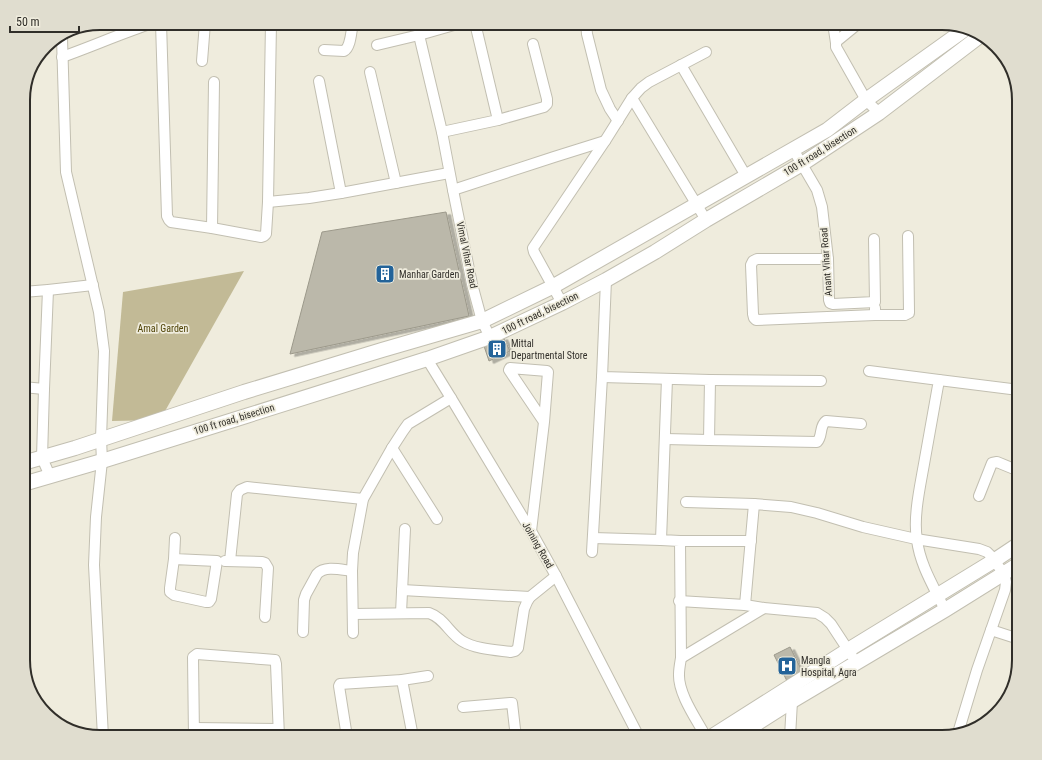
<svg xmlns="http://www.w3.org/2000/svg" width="1042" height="760" viewBox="0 0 1042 760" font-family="'Roboto Condensed',sans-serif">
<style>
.green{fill:#c2ba96}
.building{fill:#bbb8aa;stroke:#9c998b;filter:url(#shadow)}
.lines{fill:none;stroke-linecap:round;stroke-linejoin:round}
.street-casing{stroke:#c2bfb1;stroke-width:12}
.secondary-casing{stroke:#c2bfb1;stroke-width:16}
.street{stroke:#fff;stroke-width:10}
.secondary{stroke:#fff;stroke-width:14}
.labels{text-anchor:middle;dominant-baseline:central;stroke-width:3.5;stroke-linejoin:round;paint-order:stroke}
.street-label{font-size:10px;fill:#302e29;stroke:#efecdd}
.poi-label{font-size:10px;fill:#302e29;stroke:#efecdd;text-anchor:start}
.park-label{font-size:10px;fill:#4f4306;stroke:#efecdd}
.rim{fill:none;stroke:#302e29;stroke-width:2}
</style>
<defs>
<filter id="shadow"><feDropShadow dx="4.5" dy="2.5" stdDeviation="0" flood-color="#0004"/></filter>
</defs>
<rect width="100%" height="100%" fill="#efecdd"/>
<!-- green -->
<path class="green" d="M244,271L160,420L112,421L123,292Z"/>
<!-- building -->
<g class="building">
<path d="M446,212L469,316L290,354L322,232Z"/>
<path d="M503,337L510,351L489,361L484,346Z"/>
<path d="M790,647L803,673L787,681L774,655Z"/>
</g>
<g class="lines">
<defs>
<g id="street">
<path d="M161,23L167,216L169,220L171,222L212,228L261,237L264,236L266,234L268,202L271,23"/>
<path d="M586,23L587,34L601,90L610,109L618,121"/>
<path d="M833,23L836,43"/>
<path d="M859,23L837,41L836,43V47L866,100L879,113"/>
<path d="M419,35L442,132L453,190L554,157L605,141"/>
<path d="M62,38L66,172L99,312L104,351L101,439L102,461L96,517L94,565L103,737"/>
<path d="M377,45L419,35L461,23"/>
<path d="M324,50L344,51C351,47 351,31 353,23"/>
<path d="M62,57C93,46 122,33 153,23"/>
<path d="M202,61L205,23"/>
<path d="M681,65L746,176"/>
<path d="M370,72L396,183"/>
<path d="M319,81L341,193"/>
<path d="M498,120L544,107L547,104V99L533,44"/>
<path d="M442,132L498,120L475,23"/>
<path d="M793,149L817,190L822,207L828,259L829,300L830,303L833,304L875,302L874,239"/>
<path d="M453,190L472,284L482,321L490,337"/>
<path d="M268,202L309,198L341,193L449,173"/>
<path d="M706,220L632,98L641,88L649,82L706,52"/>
<path d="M212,228L214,82"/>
<path d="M828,259H757L753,261L751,265L753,314L754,318L756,320L875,315"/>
<path d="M606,280L602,377L710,380L709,440L817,442C823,436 819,426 826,421L861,424"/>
<path d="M48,290L44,389L42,458L50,476"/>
<path d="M23,292L48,290L93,285"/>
<path d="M562,303L534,252L533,248L605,141L632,98"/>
<path d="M875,308V315H905L909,313V311L908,236"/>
<path d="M427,359L451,398L531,531L556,576L639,737"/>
<path d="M869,371L939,380C934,408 929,436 924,464C920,487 913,517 917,540C920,565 934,587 945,610"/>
<path d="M667,379L661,540L680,541L681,658C680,664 679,669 679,674C678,694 697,720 706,737"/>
<path d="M710,380L821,381"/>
<path d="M939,380L1019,390"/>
<path d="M23,387L44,389"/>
<path d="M665,439L709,440"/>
<path d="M392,448L437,519"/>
<path d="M979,496L992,463L997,462L1019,471"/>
<path d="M686,502L754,504"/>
<path d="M531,531L544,422L548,372L547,371L510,368L509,370L544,422"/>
<path d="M593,538L661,540"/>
<path d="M680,541H751"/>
<path d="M592,552L602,377"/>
<path d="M174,559L217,561L211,599L209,602H206L174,595L170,592V588L174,559L175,538"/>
<path d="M225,561L262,562L265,563L268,568L265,617"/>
<path d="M230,561L237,494L240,490L247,487L363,499"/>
<path d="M402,590L530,597"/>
<path d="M679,601L745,605L764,608L817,613L825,618L831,624L852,656"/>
<path d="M745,605L754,504L791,507L817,513L863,527L916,539L979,549L987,552L991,556L1004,574L1006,582L1005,590L977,670L958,733"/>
<path d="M401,613L405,529"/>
<path d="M353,614L429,613C444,618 449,633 462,641C475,649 496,650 511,652L515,651L518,648L524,609L527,602L530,597L556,576"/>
<path d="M991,630L1019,639"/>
<path d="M303,632L304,600L306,594L317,574C325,565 342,570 352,571"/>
<path d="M353,633L352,571L353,553L363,499L392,448L403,431L408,424L451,398"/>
<path d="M681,658L764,608"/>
<path d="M402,680L413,737"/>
<path d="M463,707L510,703H512L515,729L517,737"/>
<path d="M194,728L278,729"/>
<path d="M194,737L193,657L197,654L275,660L276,664L279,737"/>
<path d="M347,737L339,686L340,684L402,680L428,676"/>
<path d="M790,737L792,701L790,696"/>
</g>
<g id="secondary">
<path d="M23,463L75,448L244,392L382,350L482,321L552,287L827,130L866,100L964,30"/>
<path d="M23,484L102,461L246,416L427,359L490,337L562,303L606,280L655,252L706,220L802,164L879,113L980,36"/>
<path d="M711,737L848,650L995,560L1019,544"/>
<path d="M736,737L792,701L945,610L1019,564"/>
</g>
</defs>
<!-- street casing -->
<use href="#street" class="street-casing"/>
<!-- secondary casing -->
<use href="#secondary" class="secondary-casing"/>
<!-- street -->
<use href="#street" class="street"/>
<!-- secondary -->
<use href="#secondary" class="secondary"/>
</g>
<!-- icons -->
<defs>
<symbol id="building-square" viewBox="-11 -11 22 22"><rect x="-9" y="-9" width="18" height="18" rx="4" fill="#236399" stroke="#efecdd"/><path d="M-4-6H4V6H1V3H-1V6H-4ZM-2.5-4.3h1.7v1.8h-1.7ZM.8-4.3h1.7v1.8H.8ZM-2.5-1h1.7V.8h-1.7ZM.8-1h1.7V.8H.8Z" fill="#fff"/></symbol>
<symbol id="hospital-square" viewBox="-11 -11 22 22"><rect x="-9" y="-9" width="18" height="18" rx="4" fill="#236399" stroke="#efecdd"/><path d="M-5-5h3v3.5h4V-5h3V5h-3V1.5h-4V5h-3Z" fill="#fff"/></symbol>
</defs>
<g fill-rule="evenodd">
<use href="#building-square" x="374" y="263" width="22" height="22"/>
<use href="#building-square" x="486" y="338" width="22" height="22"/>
<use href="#hospital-square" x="776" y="655" width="22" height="22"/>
</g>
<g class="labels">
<!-- street labels -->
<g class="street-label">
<text transform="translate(820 151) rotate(-32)">100 ft road, bisection</text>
<text transform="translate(467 255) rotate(78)">Vimal Vihar Road</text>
<text transform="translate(826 262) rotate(-94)">Anant Vihar Road</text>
<text transform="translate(540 313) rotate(-26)">100 ft road, bisection</text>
<text transform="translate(234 419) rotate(-17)">100 ft road, bisection</text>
<text transform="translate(538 545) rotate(60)">Joining Road</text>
</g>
<!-- poi labels -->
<g class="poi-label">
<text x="399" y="274">Manhar Garden</text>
<text x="511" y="343">Mittal<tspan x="511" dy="12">Departmental Store</tspan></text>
<text x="801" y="660">Mangla<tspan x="801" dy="12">Hospital, Agra</tspan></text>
</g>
<!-- park labels -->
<g class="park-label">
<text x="163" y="328">Amal Garden</text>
</g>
</g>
<!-- crop -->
<path d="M0 0H1042V760H0ZM100 30H942A70 70 0 0 1 1012 100V660A70 70 0 0 1 942 730H100A70 70 0 0 1 30 660V100A70 70 0 0 1 100 30Z" fill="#e0ddcf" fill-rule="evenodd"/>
<path class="rim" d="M100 30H942A70 70 0 0 1 1012 100V660A70 70 0 0 1 942 730H100A70 70 0 0 1 30 660V100A70 70 0 0 1 100 30Z"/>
<!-- scale -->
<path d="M10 26v6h69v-6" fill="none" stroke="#302e29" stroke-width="2"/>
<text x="16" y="26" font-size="12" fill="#302e29" stroke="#efecdd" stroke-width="3" paint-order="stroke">50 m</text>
</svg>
